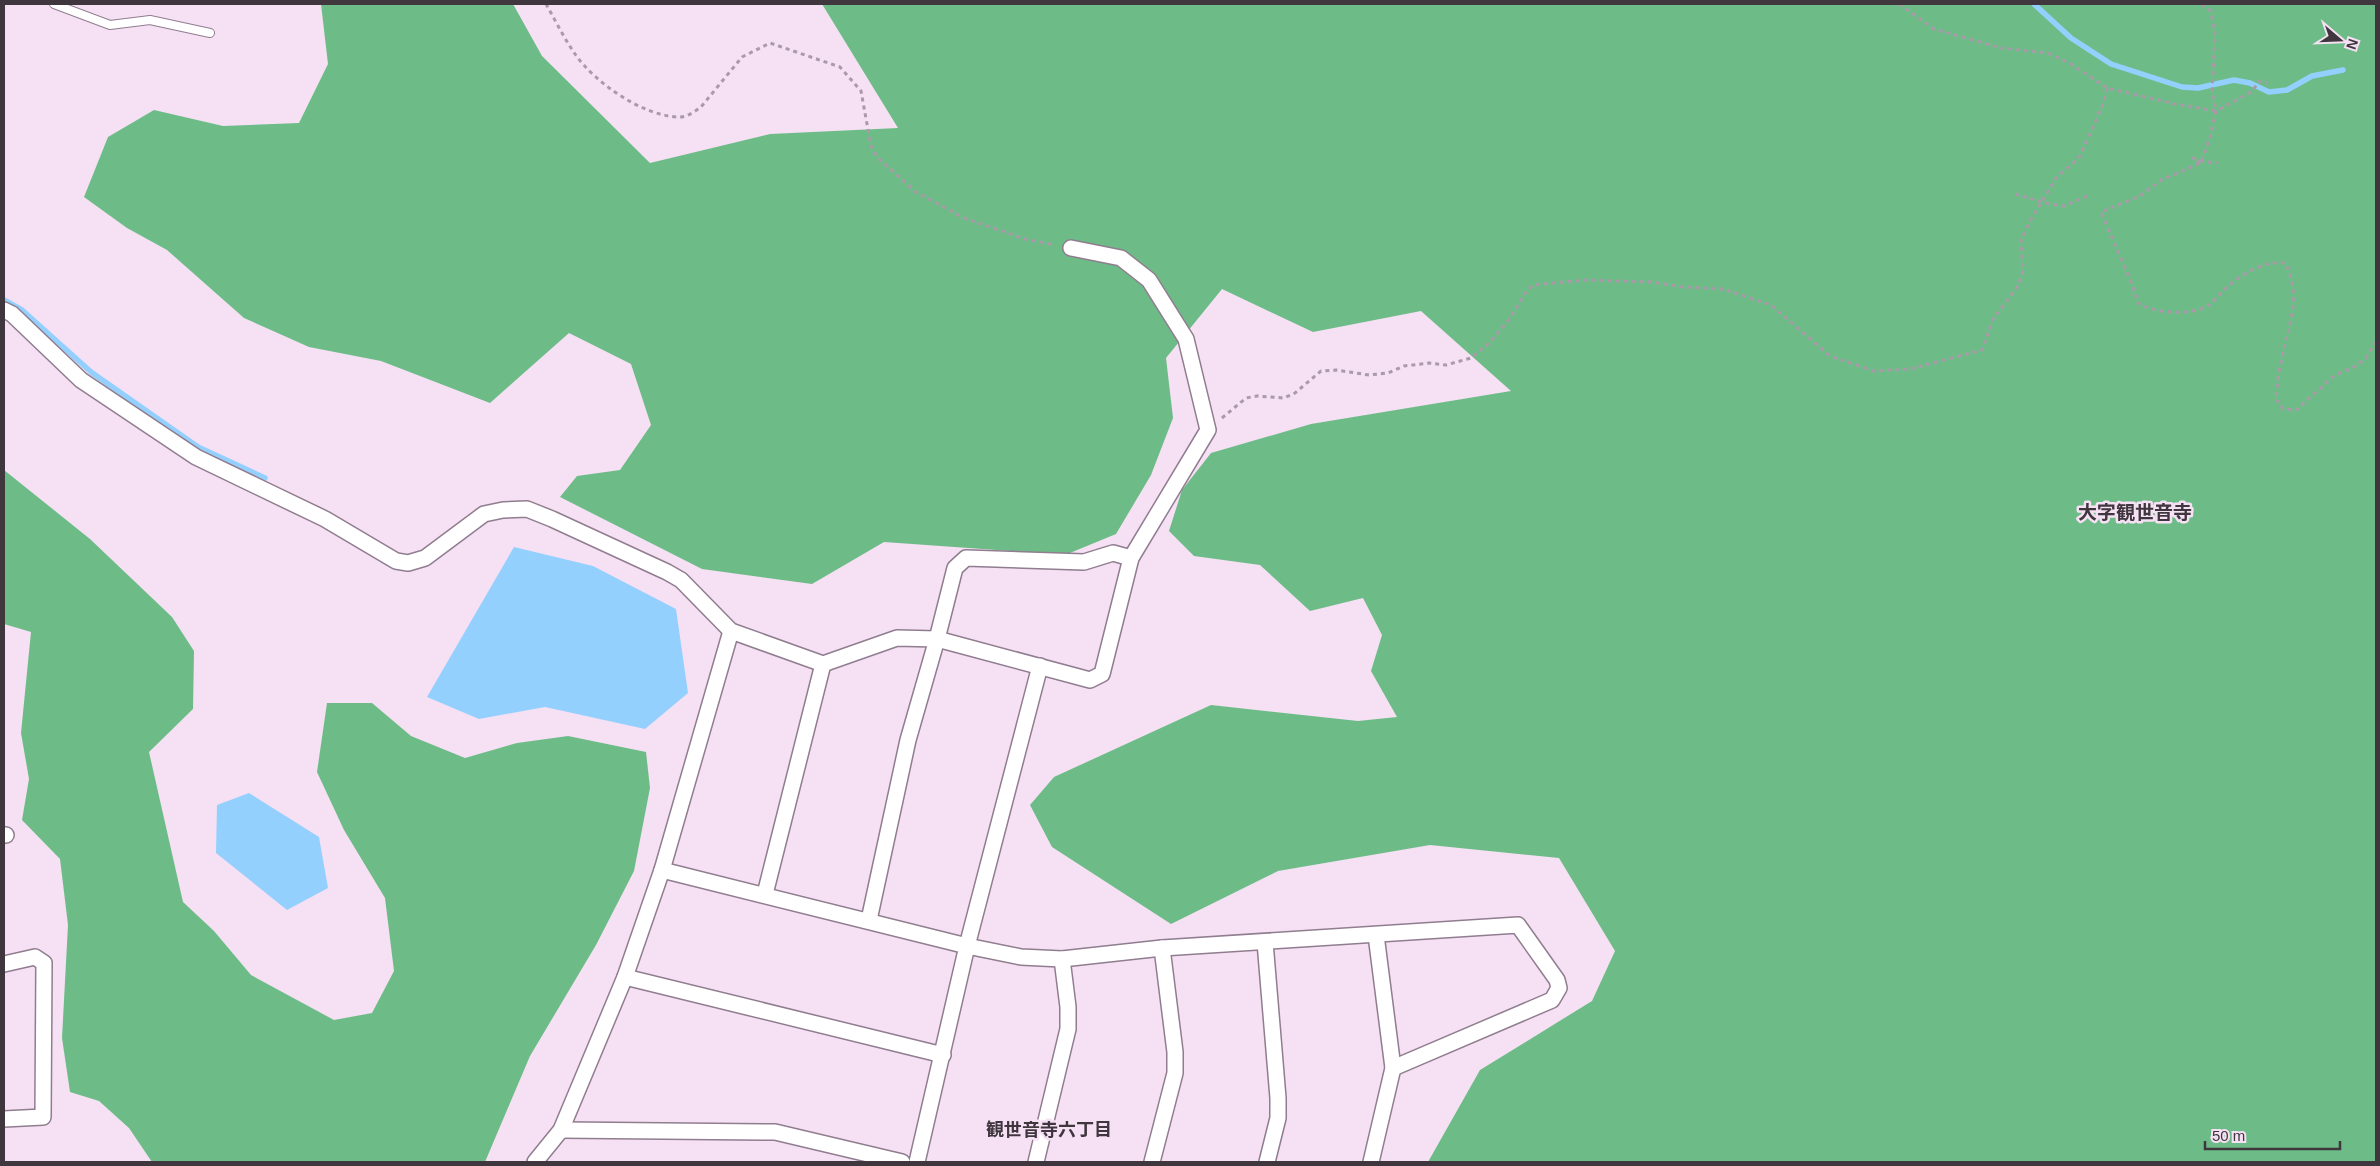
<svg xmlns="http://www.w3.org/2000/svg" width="2380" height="1166" viewBox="0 0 2380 1166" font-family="Arial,'Noto Sans JP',sans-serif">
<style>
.forest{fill:#6dbc87}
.water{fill:#94d0fe}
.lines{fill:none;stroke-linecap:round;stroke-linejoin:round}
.stream{stroke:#94d0fe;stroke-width:5.5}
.service-casing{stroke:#907d8f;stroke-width:10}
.minor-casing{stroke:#907d8f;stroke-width:18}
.path{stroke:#aa9aa9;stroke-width:3;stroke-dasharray:4 4;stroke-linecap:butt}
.service{stroke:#fff;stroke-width:8}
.minor{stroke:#fff;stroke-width:15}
.labels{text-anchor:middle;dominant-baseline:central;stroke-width:5;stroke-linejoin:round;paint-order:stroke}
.neighbourhood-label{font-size:18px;font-weight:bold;fill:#3f363e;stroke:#f5e0f4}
.quarter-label{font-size:19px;font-weight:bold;fill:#3f363e;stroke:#f5e0f4}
</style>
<rect width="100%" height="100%" fill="#f5e0f4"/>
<!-- forest -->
<g class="forest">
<path d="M321,4H513L542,56L650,163L770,134L898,128L822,4H2376V1162H1428L1480,1070L1592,1001L1615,951L1559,858L1430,845L1278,871L1171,924L1052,847L1030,805L1054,777L1211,705L1358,721L1397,717L1371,671L1382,635L1363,598L1310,611L1260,565L1194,556L1169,531L1182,490L1211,453L1311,424L1511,391L1421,311L1313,332L1222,289L1166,358L1173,418L1151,475L1116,534L1065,555L884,542L812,584L702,569L560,497L577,476L620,470L651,425L631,364L569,333L490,403L381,361L309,347L244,318L167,250L127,228L84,197L108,137L154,110L223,126L299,123L328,64Z"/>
<path d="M4,470L90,539L172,617L194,651L193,709L149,752L183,902L214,931L251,975L334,1020L372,1013L394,971L385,898L344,830L317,772L327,703H372L411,736L465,758L517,743L568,736L646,752L650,788L634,871L596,945L530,1056L485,1162H152L129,1128L99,1101L70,1092L62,1038L68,925L60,859L22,820L29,779L21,733L31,632L4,624Z"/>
</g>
<!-- water -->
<g class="water">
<path d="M514,547L593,566L676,609L688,693L645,729L545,707L479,719L427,697Z"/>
<path d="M249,793L319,837L328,888L287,910L216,853L217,805Z"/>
</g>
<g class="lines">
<!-- stream -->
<g class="stream">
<path d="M2034,4L2071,38L2111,64L2182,87L2198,88L2234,80L2250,83L2269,92L2287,90L2312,76L2343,70"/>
<path d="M4,300L22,310L91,372L198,447L265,478"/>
</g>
<defs>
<path id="service" d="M54,4L110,25L150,20L210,33"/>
<g id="minor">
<path d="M4,310L12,314L81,380L196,457L325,519L396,561L408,563L425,558L484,514L503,510L527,509L552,519L667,572L681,580L731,631L823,664L897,638L937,639L1090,680L1102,674L1131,558L1208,430L1186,339L1149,280L1121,258L1071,248"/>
<path d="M4,835H6"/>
<path d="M662,870L967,946L1021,957L1062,959L1162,948L1518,925L1557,980L1559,988L1552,1000L1393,1068"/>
<path d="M765,894L823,664"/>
<path d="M869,920L908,740L937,639L955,568L966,558L1084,562L1113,553L1131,558"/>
<path d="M1265,942L1278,1098V1118L1267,1162"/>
<path d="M4,964L35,957L44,963L43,1117L4,1119"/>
<path d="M625,977L943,1055"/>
<path d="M561,1130L775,1132L902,1162"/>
<path d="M535,1162L561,1130L625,977L662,870L731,631"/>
<path d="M917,1162L967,946L1040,666"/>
<path d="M1036,1162L1068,1029V1007L1062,959"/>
<path d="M1152,1162L1175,1073V1052L1162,948"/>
<path d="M1371,1162L1393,1068L1376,935"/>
</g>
</defs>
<!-- service casing -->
<use href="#service" class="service-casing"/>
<!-- minor casing -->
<use href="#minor" class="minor-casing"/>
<!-- path -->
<g class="path">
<path d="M546,4C555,20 564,38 575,54C595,83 644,117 680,117C688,117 695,111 701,107L742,57L770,43L840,67L861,91L871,146L877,157L916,192L964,218L1025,239L1055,245"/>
<path d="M1899,4L1934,29L2001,48L2048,53L2071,64L2107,88L2175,104L2216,111L2251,92L2260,81L2268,83"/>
<path d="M2202,4L2211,11L2215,36L2212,92L2216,111L2210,137L2201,163L2161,180L2140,196L2101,212L2132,284L2138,303C2156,314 2191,316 2209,305C2214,301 2219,295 2223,291C2239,276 2262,260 2285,263C2302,294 2289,325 2282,357C2279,371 2277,385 2276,399L2283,409L2296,410L2335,375L2354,367L2366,358L2376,342"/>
<path d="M2200,163L2193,158L2204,162L2218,163"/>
<path d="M2015,194L2050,204L2064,206L2087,196"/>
<path d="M1222,418L1246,398L1257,396L1284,398L1295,393L1321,371L1336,370L1369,375L1388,373L1404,366L1429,363L1446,365L1471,358L1489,343L1508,321L1526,292L1533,285L1585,280L1652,282L1683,287L1723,289L1771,305L1830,356L1874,371L1910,369L1982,350L1993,319L2018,286L2023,271L2021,240L2030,221L2056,178L2079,158L2102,107L2107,88"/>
</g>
<!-- service -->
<use href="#service" class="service"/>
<!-- minor -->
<use href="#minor" class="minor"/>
</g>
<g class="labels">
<!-- neighbourhood labels -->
<g class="neighbourhood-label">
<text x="1049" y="1130">観世音寺六丁目</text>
</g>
<!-- quarter labels -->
<g class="quarter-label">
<text x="2135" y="512">大字観世音寺</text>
</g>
</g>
<!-- border -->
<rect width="2380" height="1166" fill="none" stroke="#3f363e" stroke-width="10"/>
<!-- north arrow -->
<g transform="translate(2340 40) rotate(109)" stroke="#f5e0f4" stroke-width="4" paint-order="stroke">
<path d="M0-4L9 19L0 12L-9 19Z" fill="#3f363e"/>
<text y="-8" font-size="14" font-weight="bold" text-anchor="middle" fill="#3f363e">N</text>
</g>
<!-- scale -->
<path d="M2205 1141v8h135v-8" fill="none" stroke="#3f363e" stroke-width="2.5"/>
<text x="2212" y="1141" font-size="15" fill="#3f363e" stroke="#f5e0f4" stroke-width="4" paint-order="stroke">50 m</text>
</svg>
